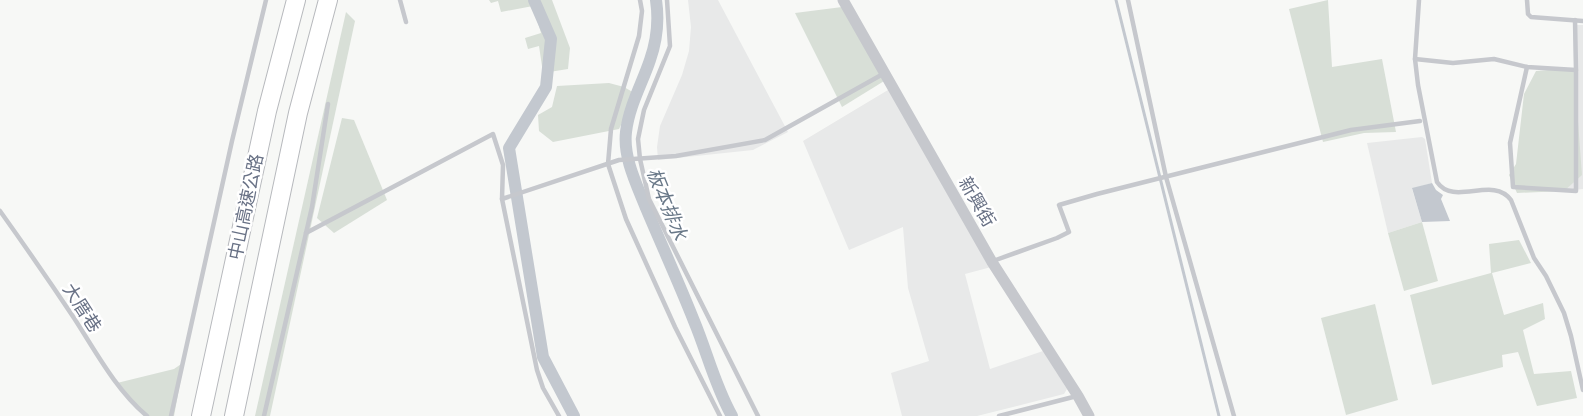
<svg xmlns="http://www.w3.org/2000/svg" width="1583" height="416" viewBox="0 0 1583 416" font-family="Rubik,'Noto Sans TC',sans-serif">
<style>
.built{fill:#e8e9e9}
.green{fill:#d8dfd7}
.water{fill:#c3c8cf}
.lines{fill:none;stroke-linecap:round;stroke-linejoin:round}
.stream{stroke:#c3c8cf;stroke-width:3}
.canal{stroke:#c3c8cf;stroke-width:12}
.motorway-casing{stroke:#b7b9bd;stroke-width:20}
.service{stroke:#c6c8cd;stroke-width:4.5}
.tertiary{stroke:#c6c8cd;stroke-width:11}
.motorway{stroke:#fff;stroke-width:18}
.labels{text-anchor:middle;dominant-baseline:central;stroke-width:5;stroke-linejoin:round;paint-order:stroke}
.street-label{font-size:18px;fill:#687185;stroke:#fff}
.water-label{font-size:19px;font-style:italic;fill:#697888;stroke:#fff}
</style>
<rect width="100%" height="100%" fill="#f7f8f6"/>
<!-- built -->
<g class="built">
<path d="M688,0H718L788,132L753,150L658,160L657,147L660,126L682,75L689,51L691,27Z"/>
<path d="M1573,25H1583V189L1564,191L1574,68Z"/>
<path d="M893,87L995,266L965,274L990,369L1043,351L1067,389L1064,394L977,416H902L891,373L929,361L908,288L903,227L849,250L803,141Z"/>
<path d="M1422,137L1425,139L1432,183L1412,189L1422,222L1388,233L1367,143Z"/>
</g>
<!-- green -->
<g class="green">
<path d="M489,0H552L570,48L568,69L543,73L539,46L528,49L525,38L541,33L533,6L501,12L498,1L491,3Z"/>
<path d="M1328,0L1332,67L1382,59L1396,132L1364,133L1323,142L1289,9Z"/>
<path d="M850,6L889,78L842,107L795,13Z"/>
<path d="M346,12L355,21L270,416H255Z"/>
<path d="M1574,68L1582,175L1564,191L1517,193L1509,175L1516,164L1524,94L1536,71Z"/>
<path d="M609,83L624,87L636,94L619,129L553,142L539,131L538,115L552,107L557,86Z"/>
<path d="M342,118L354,120L387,200L334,233L317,218Z"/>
<path d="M1422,222L1438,281L1404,291L1388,233Z"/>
<path d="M1519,240L1531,263L1492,273L1504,315L1543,303L1545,319L1523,330L1534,374L1571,371L1577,398L1537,406L1518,352L1502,355L1503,367L1432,385L1410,295L1491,273L1489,244Z"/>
<path d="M1375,304L1398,400L1346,415L1321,318Z"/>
<path d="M184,362L174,416H147L117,383L174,369Z"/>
</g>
<!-- water -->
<path class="water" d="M1432,183L1436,190L1443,195L1441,199L1450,221L1422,222L1412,188Z"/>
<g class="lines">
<!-- stream -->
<path class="stream" d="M1116,0L1219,416"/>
<!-- canal -->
<g class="canal">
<path d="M534,0L551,39L546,87L509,148L543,357L574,416"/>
<path d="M656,0C659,20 657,40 650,60C642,84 629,106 626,132C623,158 637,185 646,208C662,246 679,283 694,321C707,352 715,386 732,416"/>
</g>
<defs>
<g id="motorway">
<path d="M201,416L267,111L296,0"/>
<path d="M234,416L298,113L328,0"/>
</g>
</defs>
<!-- motorway casing -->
<use href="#motorway" class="motorway-casing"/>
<!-- service -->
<g class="service">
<path d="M400,0L406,22"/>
<path d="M640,0L642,11L639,36L611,129L608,164L626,219L675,327L720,416"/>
<path d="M667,0L670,46L644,110L638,139L640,159L649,199L758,416"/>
<path d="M1128,0L1166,177L1234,416"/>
<path d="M1419,0L1415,59L1418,85L1437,182C1454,207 1493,175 1511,200L1534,258L1546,276L1564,313L1571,336L1583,390"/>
<path d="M1527,0L1528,14L1531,17L1583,21"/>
<path d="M1415,59L1453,63L1494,59L1527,67L1576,70"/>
<path d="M1527,67L1510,143L1513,187L1576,191V70L1575,20"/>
<path d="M502,199L537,370L543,388L559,416"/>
<path d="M0,211C25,246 50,282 74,318C96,352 116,390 147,416"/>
<path d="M306,233L493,134L503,165L502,199L619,160L676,156L765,140L883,74"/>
<path d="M993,261L1057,238L1069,232L1059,205L1097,194L1351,130L1420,121"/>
<path d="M171,416L232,141L266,0"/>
<path d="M264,416L312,207L328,104"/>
<path d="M999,416L1077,396"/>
</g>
<!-- tertiary -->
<path class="tertiary" d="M843,0L992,262L1078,396L1089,416"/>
<!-- motorway -->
<use href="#motorway" class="motorway"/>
</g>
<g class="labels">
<!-- street labels -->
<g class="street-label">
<text transform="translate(977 202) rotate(60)">新興街</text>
<text transform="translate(246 207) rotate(-78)">中山高速公路</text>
<text transform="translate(82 308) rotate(57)">大厝巷</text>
</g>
<!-- water labels -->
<g class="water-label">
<text transform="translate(667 204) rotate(68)">板本排水</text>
</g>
</g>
</svg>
